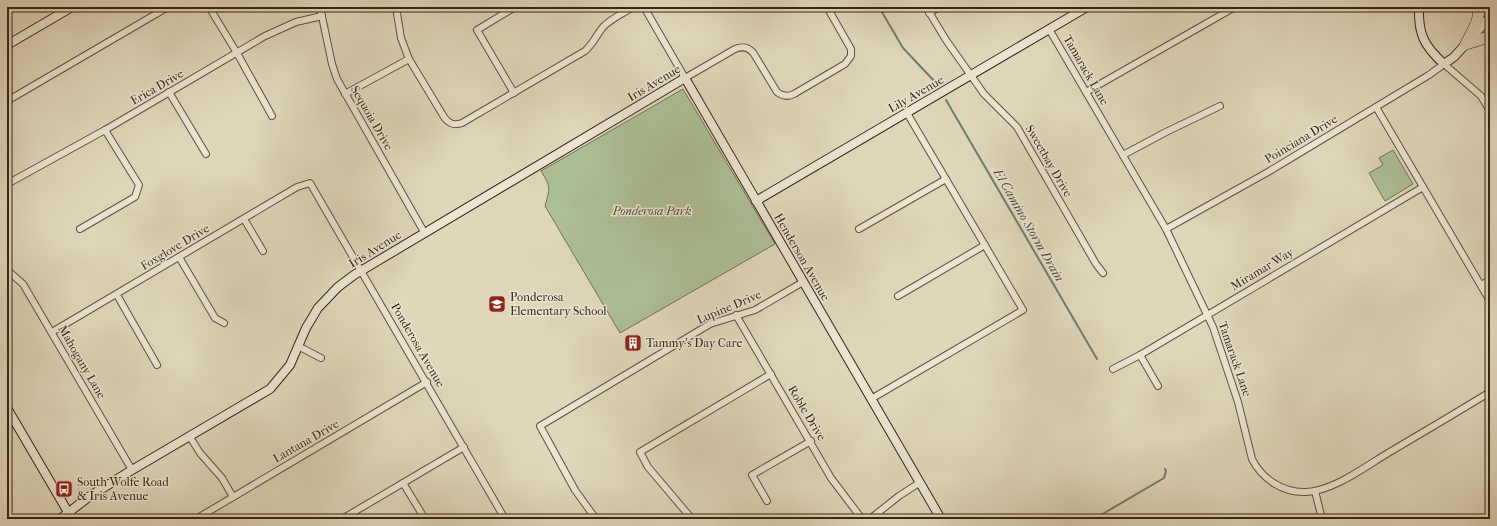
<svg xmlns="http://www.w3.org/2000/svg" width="1497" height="526" viewBox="0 0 1497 526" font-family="'IM FELL French Canon',serif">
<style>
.green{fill:#acbf95;stroke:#717255}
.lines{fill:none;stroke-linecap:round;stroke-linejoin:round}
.stream{stroke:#6e7e6f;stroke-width:2}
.street-casing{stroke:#60513e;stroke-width:8}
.secondary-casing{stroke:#362415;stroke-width:10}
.highway-casing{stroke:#362415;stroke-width:12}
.street{stroke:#ebe5d2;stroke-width:6}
.secondary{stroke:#ebe5d2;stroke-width:8}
.highway{stroke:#e0d7ba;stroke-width:11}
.labels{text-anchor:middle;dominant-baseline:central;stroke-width:3;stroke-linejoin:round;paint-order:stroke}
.street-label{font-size:12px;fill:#362415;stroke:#ebe5d2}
.park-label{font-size:12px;font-style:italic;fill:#544b35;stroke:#ebe5d2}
.poi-label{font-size:12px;fill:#362415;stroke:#ebe5d2;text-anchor:start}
.water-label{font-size:13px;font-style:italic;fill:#4e4a3a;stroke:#ebe5d2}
</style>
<rect width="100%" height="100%" fill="#e0d7ba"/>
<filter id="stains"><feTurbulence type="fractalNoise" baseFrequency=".005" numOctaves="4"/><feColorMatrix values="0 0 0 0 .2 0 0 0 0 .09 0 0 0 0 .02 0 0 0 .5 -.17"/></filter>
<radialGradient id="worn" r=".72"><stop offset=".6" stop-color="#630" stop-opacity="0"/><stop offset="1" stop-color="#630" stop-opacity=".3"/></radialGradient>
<!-- green -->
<g class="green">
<path d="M683,89L775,244L620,333L545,206C550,188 551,187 541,171Z"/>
<path d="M1393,150L1413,184L1385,201L1369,173L1383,165L1379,158Z"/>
</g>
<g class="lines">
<!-- stream -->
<g class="stream">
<path d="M879,7L903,48L937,84"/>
<path d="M946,100L1097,359"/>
<path d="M1094,519L1164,478L1166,471L1165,469"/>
</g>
<defs>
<g id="street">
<path d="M209,7L237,53L272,116"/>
<path d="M320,7L332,64L337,79L424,232"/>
<path d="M396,7L401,38L409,59L444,117C449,124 454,126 462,123L585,51C593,44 597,34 604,26C612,18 624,13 633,7"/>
<path d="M644,7L685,78L735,49C742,46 749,47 754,54L777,92C782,96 788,97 794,94L845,64L851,56V49L827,7"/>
<path d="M926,7L946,40L984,94L1017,127L1096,264L1103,273"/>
<path d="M929,13L939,7"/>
<path d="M1049,29L1166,229L1213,327L1238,402L1252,459C1262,479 1283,493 1306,492C1333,491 1365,467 1388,453C1422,433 1456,413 1490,392"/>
<path d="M169,92L206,154"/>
<path d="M1086,92L1235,7"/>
<path d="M514,93L477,30L515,7"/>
<path d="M345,94L409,59"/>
<path d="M7,101L168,7"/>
<path d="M1376,107L1490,301"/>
<path d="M1123,155L1166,132L1220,106"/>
<path d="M7,184L105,130L265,36L296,22L322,16"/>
<path d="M244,219L263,251"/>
<path d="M80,229L135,197L139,185L105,130"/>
<path d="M859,229L946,179"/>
<path d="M1166,229L1268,172L1429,75L1444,64L1481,96L1490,111"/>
<path d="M179,257L215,318L224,323"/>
<path d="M7,270L23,284L132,470"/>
<path d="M1481,285L1490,280"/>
<path d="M117,295L157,365"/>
<path d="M898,296L985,245"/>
<path d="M736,315L831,478L862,519"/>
<path d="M52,332L297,187L310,183L505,519"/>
<path d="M298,346L321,358"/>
<path d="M1140,355L1158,386"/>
<path d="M1113,369L1140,355L1423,187"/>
<path d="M871,399L1023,310L907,113"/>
<path d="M190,437L200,453L222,478L233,497"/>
<path d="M403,483L425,519"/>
<path d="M1315,491L1322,519"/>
<path d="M767,501L752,475L811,441"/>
<path d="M196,519L427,382"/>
<path d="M342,519L464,447"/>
<path d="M596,519L575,490L540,426L710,324L755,310L803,282"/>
<path d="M692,519L648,467L640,452L771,374"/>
<path d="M870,519L899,496L919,483"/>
</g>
<g id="secondary">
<path d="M1419,7C1418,34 1424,46 1444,64L1454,57L1490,17"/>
<path d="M7,45L72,7"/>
<path d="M756,201L1087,7"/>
<path d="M7,408L72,519"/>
<path d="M60,519L90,496L132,470L270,389L290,365L306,328L318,308L338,287L354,275L685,78L941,519"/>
</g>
<g id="highway">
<path d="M1466,44C1471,33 1481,20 1478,7"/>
<path d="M1466,44L1485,38L1490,39"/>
</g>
</defs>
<!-- street casing -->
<use href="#street" class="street-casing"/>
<!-- secondary casing -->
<use href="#secondary" class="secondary-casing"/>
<!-- highway casing -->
<use href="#highway" class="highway-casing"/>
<!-- street -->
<use href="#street" class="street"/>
<!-- secondary -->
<use href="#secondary" class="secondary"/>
<!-- highway -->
<use href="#highway" class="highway"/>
</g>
<!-- icons -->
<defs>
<symbol id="school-square" viewBox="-11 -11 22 22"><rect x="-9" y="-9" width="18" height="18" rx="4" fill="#8f2418" stroke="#ebe5d2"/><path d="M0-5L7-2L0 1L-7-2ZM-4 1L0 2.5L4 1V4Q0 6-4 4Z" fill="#fff"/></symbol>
<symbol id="building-square" viewBox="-11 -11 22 22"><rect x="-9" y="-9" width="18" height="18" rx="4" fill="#8f2418" stroke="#ebe5d2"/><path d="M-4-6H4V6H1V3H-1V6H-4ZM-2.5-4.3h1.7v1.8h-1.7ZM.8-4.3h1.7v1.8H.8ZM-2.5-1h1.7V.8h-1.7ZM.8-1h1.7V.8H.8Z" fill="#fff"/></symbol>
<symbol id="bus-square" viewBox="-11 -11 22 22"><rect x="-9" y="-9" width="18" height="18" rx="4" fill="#8f2418" stroke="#ebe5d2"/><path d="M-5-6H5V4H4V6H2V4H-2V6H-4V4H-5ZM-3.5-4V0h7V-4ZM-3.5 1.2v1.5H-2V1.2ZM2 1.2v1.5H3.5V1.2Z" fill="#fff"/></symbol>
</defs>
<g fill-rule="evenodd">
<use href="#school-square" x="487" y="294" width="20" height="20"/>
<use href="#building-square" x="623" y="333" width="20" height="20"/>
<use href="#bus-square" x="54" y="479" width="20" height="20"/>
</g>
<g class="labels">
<!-- street labels -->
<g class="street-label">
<text transform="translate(1086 70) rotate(60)">Tamarack Lane</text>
<text transform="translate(654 83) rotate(-31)">Iris Avenue</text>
<text transform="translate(157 87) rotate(-30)">Erica Drive</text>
<text transform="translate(916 94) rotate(-30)">Lily Avenue</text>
<text transform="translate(372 118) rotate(60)">Sequoia Drive</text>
<text transform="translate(1301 139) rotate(-31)">Poinciana Drive</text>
<text transform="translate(1049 161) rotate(60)">Sweetbay Drive</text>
<text transform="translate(175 247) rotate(-31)">Foxglove Drive</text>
<text transform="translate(375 249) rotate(-32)">Iris Avenue</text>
<text transform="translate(802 257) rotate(60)">Henderson Avenue</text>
<text transform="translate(1262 269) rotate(-31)">Miramar Way</text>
<text transform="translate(729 307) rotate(-23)">Lupine Drive</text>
<text transform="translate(418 345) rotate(60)">Ponderosa Avenue</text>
<text transform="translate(1235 359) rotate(71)">Tamarack Lane</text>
<text transform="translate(82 362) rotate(60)">Mahogany Lane</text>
<text transform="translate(807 413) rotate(59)">Roble Drive</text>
<text transform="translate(306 441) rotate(-30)">Lantana Drive</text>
</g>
<!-- park labels -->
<g class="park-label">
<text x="652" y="211">Ponderosa Park</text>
</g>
<!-- poi labels -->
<g class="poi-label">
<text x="510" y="297">Ponderosa<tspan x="510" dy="14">Elementary School</tspan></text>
<text x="646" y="343">Tammy's Day Care</text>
<text x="77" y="482">South Wolfe Road<tspan x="77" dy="14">&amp; Iris Avenue</tspan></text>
</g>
<!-- water labels -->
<g class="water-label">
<text transform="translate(1029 225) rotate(60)">El Camino Storm Drain</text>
</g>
</g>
<!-- margin -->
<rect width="1497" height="526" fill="none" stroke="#e0d7ba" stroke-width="24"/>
<rect x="8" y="8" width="1481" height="510" fill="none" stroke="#362415" stroke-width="2"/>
<rect x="12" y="12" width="1473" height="502" fill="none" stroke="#362415"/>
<rect width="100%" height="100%" filter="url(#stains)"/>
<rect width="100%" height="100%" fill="url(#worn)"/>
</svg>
